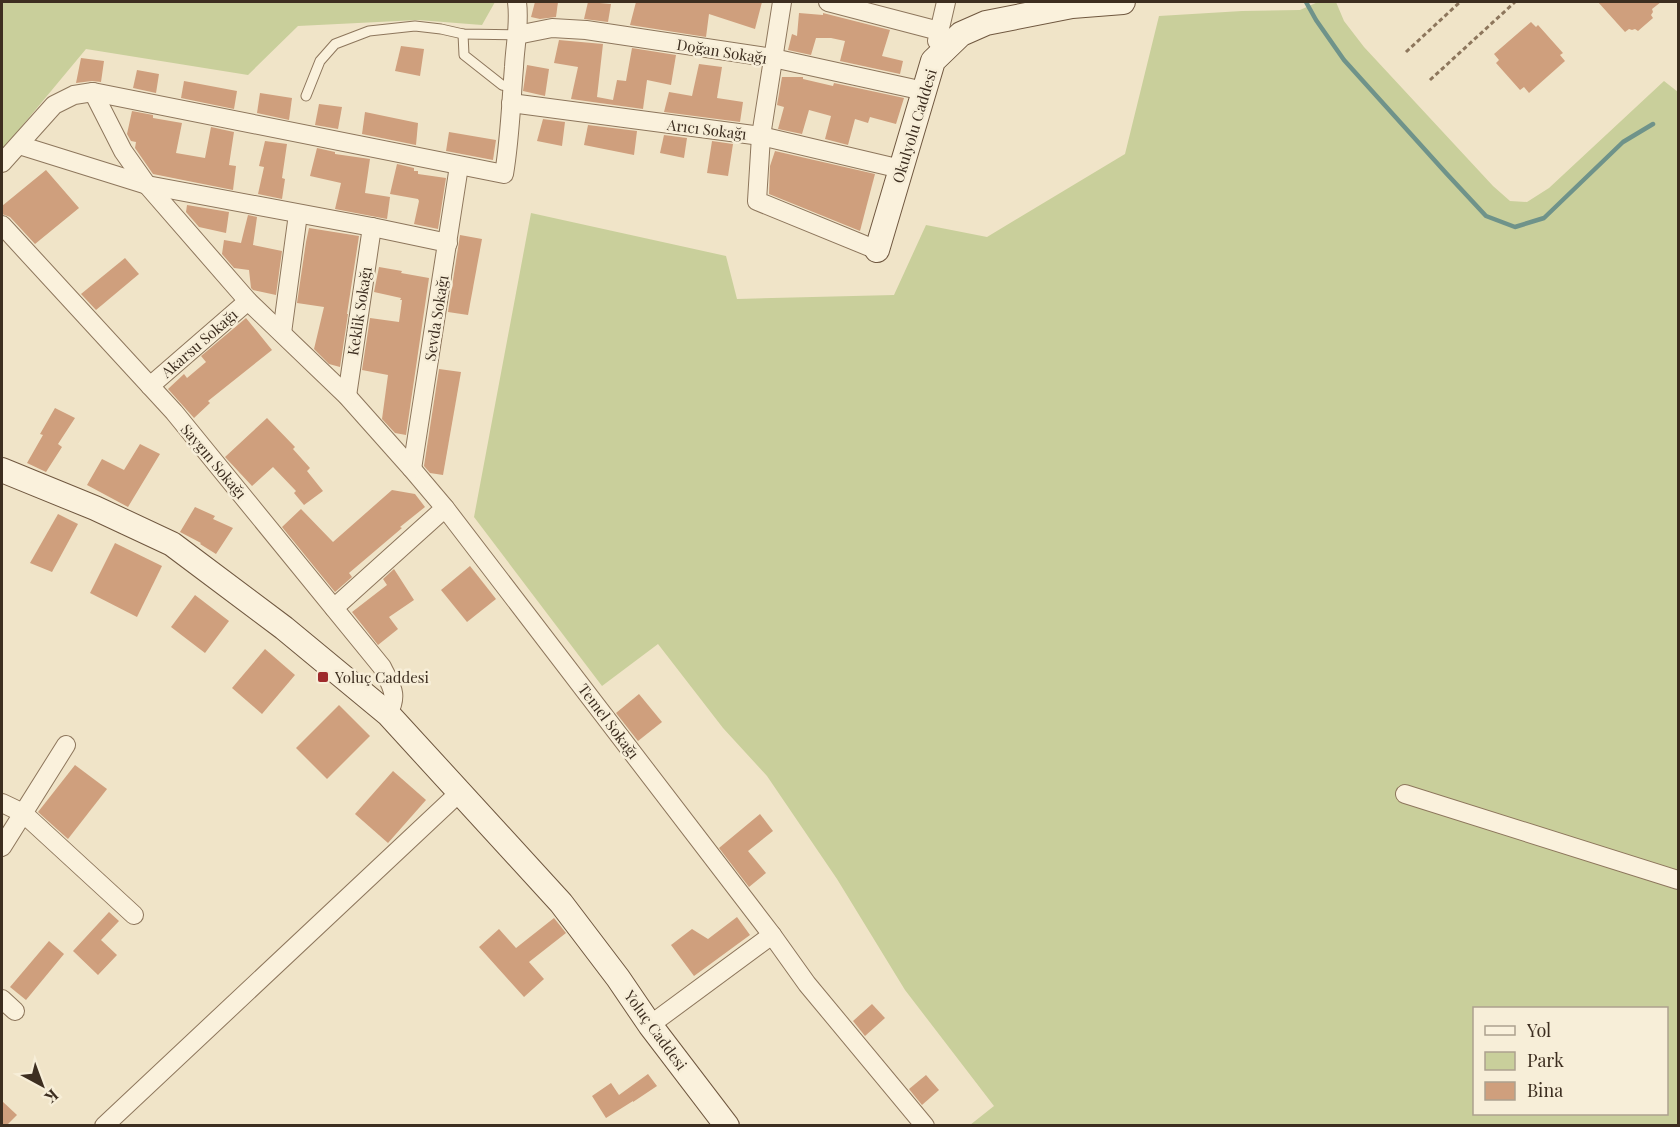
<svg xmlns="http://www.w3.org/2000/svg" width="1680" height="1127" viewBox="0 0 1680 1127" font-family="'Playfair Display',serif">
<style>
.green{fill:#c9cf9b;fill-rule:evenodd}
.lines{fill:none;stroke-linecap:round;stroke-linejoin:round}
.stream{stroke:#6f938a;stroke-width:4.5}
.building{fill:#cf9f7d}
.lane-casing{stroke:#8d765c;stroke-width:11}
.street-casing{stroke:#8d765c;stroke-width:20}
.secondary-casing{stroke:#6f573f;stroke-width:26}
.path{stroke:#8d765c;stroke-width:3;stroke-dasharray:4.5 3;stroke-linecap:butt}
.lane{stroke:#faf1dc;stroke-width:9}
.street{stroke:#faf1dc;stroke-width:18}
.secondary{stroke:#faf1dc;stroke-width:24}
.poi-dot{fill:#9e2a2b;stroke:#f7eed8;stroke-width:2}
.labels{text-anchor:middle;dominant-baseline:central;stroke-width:5;stroke-linejoin:round;paint-order:stroke}
.street-label{font-size:15px;fill:#3d2e20;stroke:#f7eed8}
.poi-label{font-size:15px;fill:#3d2e20;stroke:#f7eed8;text-anchor:start}
</style>
<rect width="100%" height="100%" fill="#f0e4c8"/>
<!-- green -->
<g class="green">
<path d="M2,2H495L482,25L418,20L298,26L248,75L86,49L2,150Z"/>
<path d="M1318,2H1336L1344,21L1364,47L1493,186L1510,201L1527,202L1549,188L1664,81L1678,92L1677,1125H970L994,1106L905,990L837,879L767,776L723,728L658,644L602,686L474,517L531,213L726,256L737,299L894,295L926,225L987,237L1125,154L1159,16L1242,11L1300,10ZM1474,1008H1666V1114H1474Z"/>
</g>
<g class="lines">
<!-- stream -->
<path class="stream" d="M1306,2L1316,20L1344,60L1446,173L1486,216L1515,227L1544,218L1623,142L1653,124"/>
</g>
<!-- building -->
<g class="building">
<path d="M535,2H558L556,17L540,19L531,17Z"/>
<path d="M588,2L611,4L608,22L584,19Z"/>
<path d="M636,2H762L755,29L709,14L706,37L630,25Z"/>
<path d="M1598,2H1661L1652,9L1653,12L1651,15L1653,18L1638,31L1635,29L1632,30L1629,29L1625,32Z"/>
<path d="M799,13L823,15V13L890,30L882,56L903,61L900,74L840,61L845,41L831,38H816L811,55L788,50L792,34L797,36Z"/>
<path d="M1531,22L1536,27L1538,25L1563,53L1560,55L1565,61L1529,93L1524,87L1520,90L1496,63L1499,60L1494,54Z"/>
<path d="M559,40L603,44L597,97L613,100L617,80L626,81L632,48L676,55L671,85L647,80L643,109L571,99L578,67L554,63Z"/>
<path d="M401,46L424,49L420,76L395,71Z"/>
<path d="M81,58L104,61L101,82L92,81L76,83Z"/>
<path d="M699,64L722,67L717,98L743,102L740,122L664,112L669,92L692,96Z"/>
<path d="M527,65L549,69L545,96L523,91Z"/>
<path d="M137,70L159,74L156,93L133,88Z"/>
<path d="M782,77H803V79L833,86L834,83L904,98L896,124L870,117L868,123L855,119L848,145L825,139L831,116L809,110L802,134L778,129L784,107L777,105Z"/>
<path d="M184,81L237,91L234,109L181,98Z"/>
<path d="M260,93L292,98L289,120L257,113Z"/>
<path d="M319,104L342,107L338,129L315,125Z"/>
<path d="M132,111L153,115V118L182,123L176,153L205,158L211,127L234,132L229,165L236,166L233,190L153,174L135,148L136,142L131,141L127,134Z"/>
<path d="M365,112L418,123L416,145L362,134Z"/>
<path d="M543,119L565,122L562,146L537,141Z"/>
<path d="M588,125L637,131L634,155L584,145Z"/>
<path d="M449,132L496,140L493,160L446,151Z"/>
<path d="M664,135L687,138L684,158L660,153Z"/>
<path d="M265,141L287,144L282,178L285,179L282,199L258,194L264,167L259,166Z"/>
<path d="M712,141L733,144L728,176L707,173Z"/>
<path d="M317,148L335,152V154L370,159L365,193L390,197L387,219L335,209L341,183L310,176Z"/>
<path d="M775,151L875,174L860,231L769,194L770,166Z"/>
<path d="M397,164L414,168V171H418V174L446,178L438,229L414,224L419,201L418,199L390,194Z"/>
<path d="M46,170L79,208L35,244L10,217L2,214V206Z"/>
<path d="M187,205L229,212L226,233L199,227L186,212Z"/>
<path d="M248,215L257,217L253,245L282,251L276,295L253,290L251,288L249,270L234,268L222,254L224,240L241,243Z"/>
<path d="M309,228L359,236L347,314H348L340,367L329,364L314,349L324,307L297,303L306,242Z"/>
<path d="M460,235L482,239L468,315L448,312Z"/>
<path d="M125,258L139,274L96,310L81,294Z"/>
<path d="M379,267L402,271L401,273L429,278L406,435L395,433L382,419L388,375L362,370L370,318L399,322L402,300H400L401,298L374,292Z"/>
<path d="M246,318L272,350L208,401L210,403L194,418L168,389L184,374L187,378L206,362L201,356Z"/>
<path d="M439,369L461,372L443,475L430,473L424,466Z"/>
<path d="M55,408L75,418L58,444L62,447L46,472L27,463L43,435L40,434Z"/>
<path d="M267,418L295,447L293,449L310,468L307,471L323,491L304,505L294,493L296,491L273,467L252,486L225,457Z"/>
<path d="M140,444L160,454L128,507L87,485L102,459L124,470Z"/>
<path d="M392,490L415,494L425,507L400,527L402,528L349,573L352,577L335,592L282,527L301,509L333,542Z"/>
<path d="M195,507L215,516L213,519L233,528L216,554L200,544L201,543L180,532Z"/>
<path d="M58,514L78,524L52,572L30,563Z"/>
<path d="M115,543L162,566L137,617L90,593Z"/>
<path d="M470,566L496,599L467,622L441,590Z"/>
<path d="M394,569L414,600L389,617L398,629L378,645L352,612L387,585L383,579Z"/>
<path d="M195,595L229,621L205,653L171,627Z"/>
<path d="M265,649L295,675L262,714L232,688Z"/>
<path d="M639,694L662,722L638,741L616,713Z"/>
<path d="M339,705L370,736L327,779L296,748Z"/>
<path d="M75,765L107,789L68,839L38,812Z"/>
<path d="M393,771L426,800L388,843L355,814Z"/>
<path d="M760,814L773,831L748,851L766,873L749,887L719,848Z"/>
<path d="M109,912L119,921L101,940L117,955L98,975L73,951Z"/>
<path d="M737,917L750,935L694,976L671,945L692,929L708,939Z"/>
<path d="M554,918L566,933L529,962L544,979L524,997L479,947L499,929L516,948Z"/>
<path d="M49,941L64,954L26,1000L10,987Z"/>
<path d="M872,1004L885,1018L865,1036L853,1021Z"/>
<path d="M648,1074L657,1086L633,1102V1101L606,1118L592,1096L611,1083L619,1095Z"/>
<path d="M926,1075L939,1090L922,1105L909,1089Z"/>
<path d="M2,1101L17,1115L7,1125H2Z"/>
</g>
<g class="lines">
<defs>
<g id="lane">
<path d="M463,34L464,55L502,85L512,87"/>
<path d="M306,96L320,61L335,44L369,31L415,26L441,29L463,34L517,35"/>
</g>
<g id="street">
<path d="M782,2L761,136L757,201L877,250"/>
<path d="M828,2L939,31"/>
<path d="M517,35L552,28L586,30L773,58L924,91"/>
<path d="M937,41L946,2"/>
<path d="M93,92L123,151L147,185L248,301L347,396L412,469L445,508L334,608"/>
<path d="M511,103L761,136L901,169"/>
<path d="M19,145L147,185L372,227L448,243"/>
<path d="M2,163L54,105L74,95L93,92L504,174C510,139 511,103 514,67C515,45 520,24 517,2"/>
<path d="M2,225L174,412L382,667C391,686 399,694 388,714"/>
<path d="M282,333L298,214"/>
<path d="M150,386L248,301"/>
<path d="M347,396L372,227"/>
<path d="M412,469L459,166"/>
<path d="M445,508L772,935L807,984L925,1126"/>
<path d="M1405,794L1678,880"/>
<path d="M2,803L23,813L134,915"/>
<path d="M2,847L66,745"/>
<path d="M2,999L15,1011"/>
<path d="M650,1025L772,935"/>
<path d="M104,1126L460,792"/>
</g>
<g id="secondary">
<path d="M877,250L933,61L961,34L986,23L1072,6L1123,2"/>
<path d="M2,470L95,508L172,544L284,628L388,714L561,903L618,978L650,1025L727,1126"/>
</g>
</defs>
<!-- lane casing -->
<use href="#lane" class="lane-casing"/>
<!-- street casing -->
<use href="#street" class="street-casing"/>
<!-- secondary casing -->
<use href="#secondary" class="secondary-casing"/>
<!-- path -->
<g class="path">
<path d="M1406,52L1460,2"/>
<path d="M1430,80L1515,2"/>
</g>
<!-- lane -->
<use href="#lane" class="lane"/>
<!-- street -->
<use href="#street" class="street"/>
<!-- secondary -->
<use href="#secondary" class="secondary"/>
</g>
<!-- markers -->
<rect class="poi-dot" x="317" y="671" width="12" height="12" rx="3"/>
<g class="labels">
<!-- street labels -->
<g class="street-label">
<text transform="translate(722 51) rotate(9)">Doğan Sokağı</text>
<text transform="translate(914 126) rotate(-73)">Okulyolu Caddesi</text>
<text transform="translate(707 129) rotate(7)">Arıcı Sokağı</text>
<text transform="translate(359 311) rotate(-81)">Keklik Sokağı</text>
<text transform="translate(436 318) rotate(-81)">Sevda Sokağı</text>
<text transform="translate(199 343) rotate(-41)">Akarsu Sokağı</text>
<text transform="translate(214 461) rotate(50)">Saygın Sokağı</text>
<text transform="translate(609 721) rotate(53)">Temel Sokağı</text>
<text transform="translate(656 1030) rotate(54)">Yoluç Caddesi</text>
</g>
<!-- poi labels -->
<g class="poi-label">
<text x="335" y="677">Yoluç Caddesi</text>
</g>
</g>
<!-- border -->
<rect width="1680" height="1127" fill="none" stroke="#3d2e20" stroke-width="6"/>
<!-- legend -->
<rect x="1473" y="1007" width="195" height="108" fill="#f7eed8" stroke="#ada18e" stroke-width="1.5"/>
<rect x="1485" y="1026" width="30" height="9" fill="#faf1dc" stroke="#ada18e" stroke-width="1.5"/>
<text x="1527" y="1037" font-size="18" fill="#3d2e20">Yol</text>
<rect x="1485" y="1052" width="30" height="18" fill="#c9cf9b" stroke="#ada18e" stroke-width="1.5"/>
<text x="1527" y="1067" font-size="18" fill="#3d2e20">Park</text>
<rect x="1485" y="1082" width="30" height="18" fill="#cf9f7d" stroke="#ada18e" stroke-width="1.5"/>
<text x="1527" y="1097" font-size="18" fill="#3d2e20">Bina</text>
<!-- north arrow -->
<g transform="translate(42 1085) rotate(139)" stroke="#f7eed8" stroke-width="4.5" paint-order="stroke">
<path d="M0-4.5L10 22L0 15L-10 22Z" fill="#3d2e20"/>
<text y="-9" font-size="16" font-weight="bold" text-anchor="middle" fill="#3d2e20">K</text>
</g>
</svg>
